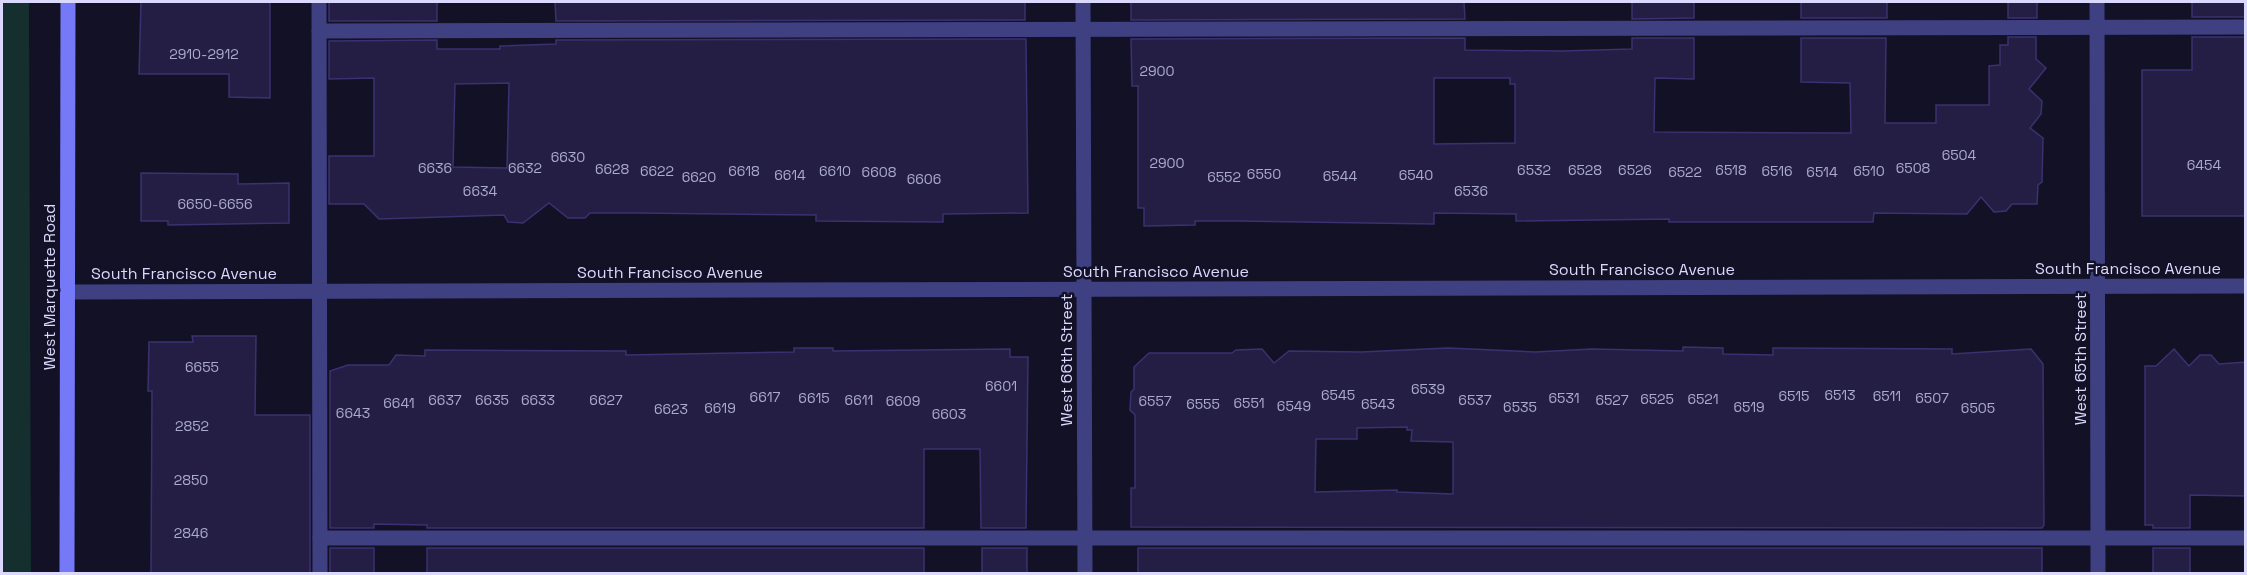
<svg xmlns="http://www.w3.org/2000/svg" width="2247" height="575" viewBox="0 0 2247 575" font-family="'Space Grotesk',sans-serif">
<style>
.green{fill:#142f2d}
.building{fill:#241e45;stroke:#3b3170;stroke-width:1.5;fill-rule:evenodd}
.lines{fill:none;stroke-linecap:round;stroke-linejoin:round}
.lane{stroke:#3f4082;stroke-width:15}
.street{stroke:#3f4082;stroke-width:15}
.secondary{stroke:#7578f7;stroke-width:15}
.labels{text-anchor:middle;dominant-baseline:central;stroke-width:5;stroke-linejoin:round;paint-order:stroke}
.number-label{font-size:14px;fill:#acaacf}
.street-label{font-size:16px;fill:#dad8fd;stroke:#131126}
</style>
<rect width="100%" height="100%" fill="#131126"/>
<!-- green -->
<path class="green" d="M2,2H29L31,573H2Z"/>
<!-- building -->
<g class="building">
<path d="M141,2H270V98L229,97V74H139Z"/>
<rect x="329" y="2" width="108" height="19"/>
<path d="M555,2H1025V20L556,21Z"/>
<path d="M1131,2H1464L1465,19L1131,20Z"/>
<path d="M1632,2H1694V18L1632,19Z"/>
<rect x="1801" y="2" width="86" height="16"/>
<rect x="2008" y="2" width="29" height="16"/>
<rect x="2192" y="2" width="54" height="15"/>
<path d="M2008,37H2036V59L2046,68L2029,89L2042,101L2041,114L2030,128L2043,138L2042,182L2038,185L2037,204H2012L2006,211L1994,212L1981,197L1967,214L1874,213L1873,222H1669V219L1516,221V214L1434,213V224L1239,221H1195V225L1144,226V208H1138V86H1132L1131,39L1465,38V50L1561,51L1632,49V38H1694V79L1655,78L1654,132L1851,133L1850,83L1801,82V38H1886L1885,123H1936V105H1989V66L2000,65V45H2008ZM1434,78H1510V84H1515V143L1434,144Z"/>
<path d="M2192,37H2246V216H2142V70H2192Z"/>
<path d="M1026,39L1028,213L943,214V222L816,221V215L638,213H590L585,218H568L549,203L523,223L508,222L504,215L379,219L364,204H329V156H374V78L329,79V41L437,40V49H500V46L556,44V40ZM509,83L507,168L453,167L455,84Z"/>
<path d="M141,173L238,174V184L289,183V223L168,225V221H141Z"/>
<path d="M192,336H256L255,415H310V573H151L152,391H148L149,342H193Z"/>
<path d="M1683,347L1723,348V354L1773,355V348L1952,349V354L2031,349L2043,364L2044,525L2042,528L1131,527V488H1135V415L1130,410L1131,392L1134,389V367L1149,353H1232L1236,350L1262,349L1274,363L1289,351L1361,352L1448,348L1535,352L1592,349L1683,351ZM1407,427V430H1412L1411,441L1453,442V494L1397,492V490L1315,492L1316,439H1357V428Z"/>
<path d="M794,348H833V351L1010,349V357H1028L1026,528H981L980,449H924V528H427V525L374,524V528H330V371L348,365H389L396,355L425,356V350L626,351V355L794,352Z"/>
<path d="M2174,349L2189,366L2200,355H2211L2219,364L2246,362V496L2190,495V528H2153V525H2145V366H2156Z"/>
<rect x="330" y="548" width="44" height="25"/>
<rect x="427" y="548" width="497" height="25"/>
<rect x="982" y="548" width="45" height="25"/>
<rect x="1138" y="548" width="904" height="25"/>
<rect x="2153" y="548" width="37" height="25"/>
</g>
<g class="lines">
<!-- lane -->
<g class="lane">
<path d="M319,2L320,574"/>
<path d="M319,31L2246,27"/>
<path d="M320,538H2246"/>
</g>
<!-- street -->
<g class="street">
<path d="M1083,2L1085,574"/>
<path d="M2097,2L2098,574"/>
<path d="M67,292L2246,286"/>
</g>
<!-- secondary -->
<path class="secondary" d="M67,574L68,2"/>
</g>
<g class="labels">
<!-- number labels -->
<g class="number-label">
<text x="204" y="54">2910-2912</text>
<text x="1157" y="71">2900</text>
<text x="1959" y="155">6504</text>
<text x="568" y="157">6630</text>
<text x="1167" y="163">2900</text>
<text x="2204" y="165">6454</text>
<text x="435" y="168">6636</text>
<text x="525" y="168">6632</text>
<text x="1913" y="168">6508</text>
<text x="612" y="169">6628</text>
<text x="1534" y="170">6532</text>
<text x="1585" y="170">6528</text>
<text x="1635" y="170">6526</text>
<text x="1731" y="170">6518</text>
<text x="657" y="171">6622</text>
<text x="744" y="171">6618</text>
<text x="835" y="171">6610</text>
<text x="1777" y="171">6516</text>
<text x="1869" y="171">6510</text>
<text x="879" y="172">6608</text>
<text x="1685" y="172">6522</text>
<text x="1822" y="172">6514</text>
<text x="1264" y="174">6550</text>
<text x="790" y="175">6614</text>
<text x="1416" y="175">6540</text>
<text x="1340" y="176">6544</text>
<text x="699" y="177">6620</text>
<text x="1224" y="177">6552</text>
<text x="924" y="179">6606</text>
<text x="480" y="191">6634</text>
<text x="1471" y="191">6536</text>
<text x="215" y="204">6650-6656</text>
<text x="202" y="367">6655</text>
<text x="1001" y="386">6601</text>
<text x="1428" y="389">6539</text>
<text x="1338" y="395">6545</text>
<text x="1840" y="395">6513</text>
<text x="1794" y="396">6515</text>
<text x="1887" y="396">6511</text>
<text x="765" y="397">6617</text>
<text x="814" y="398">6615</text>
<text x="1564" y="398">6531</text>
<text x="1932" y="398">6507</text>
<text x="1657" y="399">6525</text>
<text x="1703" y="399">6521</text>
<text x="445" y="400">6637</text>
<text x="492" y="400">6635</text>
<text x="538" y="400">6633</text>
<text x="606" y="400">6627</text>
<text x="859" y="400">6611</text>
<text x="1475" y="400">6537</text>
<text x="1612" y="400">6527</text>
<text x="903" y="401">6609</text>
<text x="1155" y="401">6557</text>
<text x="399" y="403">6641</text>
<text x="1249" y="403">6551</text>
<text x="1203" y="404">6555</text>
<text x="1378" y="404">6543</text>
<text x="1294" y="406">6549</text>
<text x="1520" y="407">6535</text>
<text x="1749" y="407">6519</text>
<text x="720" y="408">6619</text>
<text x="1978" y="408">6505</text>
<text x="671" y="409">6623</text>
<text x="353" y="413">6643</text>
<text x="949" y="414">6603</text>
<text x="192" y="426">2852</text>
<text x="191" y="480">2850</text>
<text x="191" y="533">2846</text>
</g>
<!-- street labels -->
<g class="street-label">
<text x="2128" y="268">South Francisco Avenue</text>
<text x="1642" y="269">South Francisco Avenue</text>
<text x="1156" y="271">South Francisco Avenue</text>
<text x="670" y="272">South Francisco Avenue</text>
<text x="184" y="273">South Francisco Avenue</text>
<text transform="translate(49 287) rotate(-90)">West Marquette Road</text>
<text transform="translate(2080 359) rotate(-90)">West 65th Street</text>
<text transform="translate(1066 360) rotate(-90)">West 66th Street</text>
</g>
</g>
<!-- border -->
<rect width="2247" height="575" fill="none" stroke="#dad8fd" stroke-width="6"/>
</svg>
